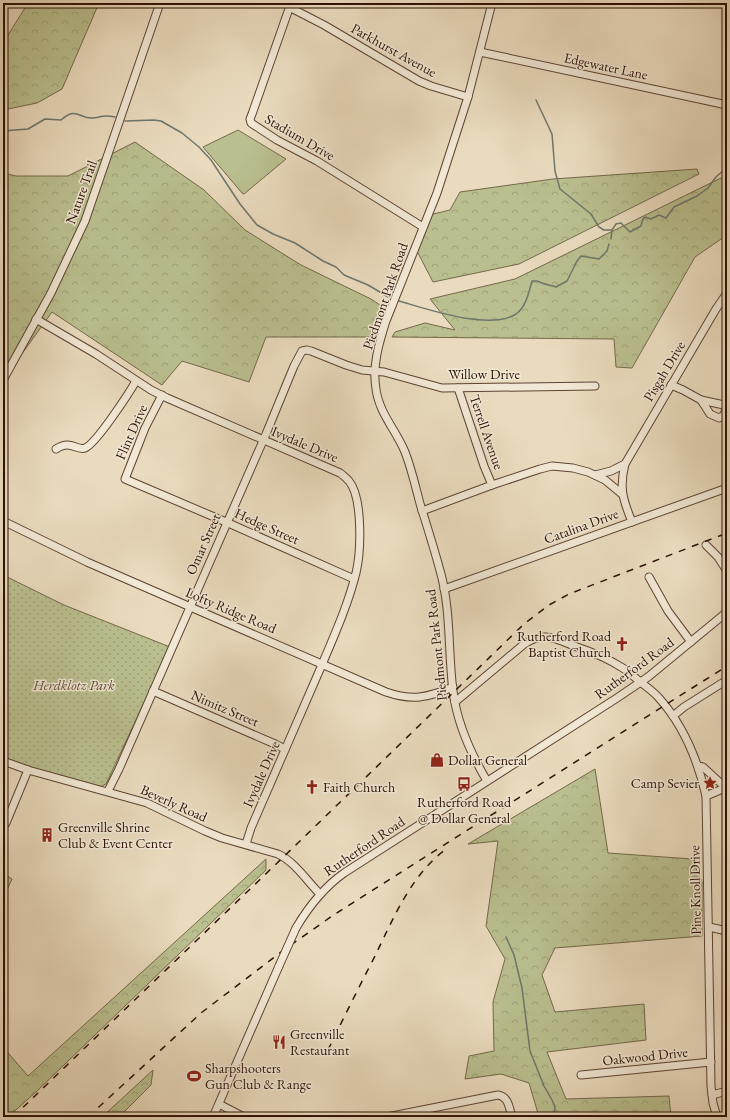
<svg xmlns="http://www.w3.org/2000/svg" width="730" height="1120" viewBox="0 0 730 1120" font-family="'EB Garamond',serif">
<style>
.grass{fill:#babf8f;stroke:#74684a}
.forest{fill:url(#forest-crowns);stroke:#74684a}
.park{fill:url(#park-dots);stroke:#74684a}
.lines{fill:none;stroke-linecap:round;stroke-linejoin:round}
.stream{stroke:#6d776d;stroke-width:1.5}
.minor-casing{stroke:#5c4332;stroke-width:9}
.minor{stroke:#f1e8d5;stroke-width:7}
.rail{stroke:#2d1004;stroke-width:1.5;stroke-dasharray:7 7;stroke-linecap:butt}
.minor-bridge-casing{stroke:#5c4332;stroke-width:9;stroke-linecap:butt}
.minor-bridge{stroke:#f1e8d5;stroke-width:7}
.labels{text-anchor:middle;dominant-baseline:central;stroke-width:3;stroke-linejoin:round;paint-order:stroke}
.street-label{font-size:14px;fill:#2d1004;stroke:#f1e8d5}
.poi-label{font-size:14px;fill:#2d1004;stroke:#f1e8d5;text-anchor:start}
.park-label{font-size:14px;font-style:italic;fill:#5e4d35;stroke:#f1e8d5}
</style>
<defs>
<pattern id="forest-crowns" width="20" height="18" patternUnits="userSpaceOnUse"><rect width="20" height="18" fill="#babf8f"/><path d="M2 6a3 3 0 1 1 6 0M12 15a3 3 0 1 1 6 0" fill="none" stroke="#a0a37a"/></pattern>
<pattern id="park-dots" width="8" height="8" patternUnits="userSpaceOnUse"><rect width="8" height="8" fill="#babf8f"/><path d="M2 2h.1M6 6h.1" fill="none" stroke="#a0a37a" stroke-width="1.8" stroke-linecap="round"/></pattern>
</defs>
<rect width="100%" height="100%" fill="#eadbbe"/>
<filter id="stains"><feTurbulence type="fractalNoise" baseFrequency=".005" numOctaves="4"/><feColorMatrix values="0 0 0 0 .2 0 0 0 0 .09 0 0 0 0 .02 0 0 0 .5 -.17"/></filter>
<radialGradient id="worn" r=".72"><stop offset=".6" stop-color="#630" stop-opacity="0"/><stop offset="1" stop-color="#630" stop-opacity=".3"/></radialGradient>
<!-- grass -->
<path class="grass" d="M238,130L286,159L244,194L242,193L203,147Z"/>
<!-- forest -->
<g class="forest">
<path d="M28,3H99L62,89L37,103L3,110V43Z"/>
<path d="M135,142L204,190L245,230L301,265L371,299L383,307L372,337H266L249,382L182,361L162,385L52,312L3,380V173L16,176H68Z"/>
<path d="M697,169L699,174L519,264L433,282L417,251L429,215L450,210L460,192L553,179Z"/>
<path d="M727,175V235L695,257L632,368L616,367L614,339L392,337L395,332L425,323L455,330L430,299L515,279Z"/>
<path d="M595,769L608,853L692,859L702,882V936L555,948L542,975L555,1012L644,1004L646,1040L547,1052L566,1099L669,1096L671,1117H539L529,1083L501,1074L465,1079L469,1056L494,1051L493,1002L505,959L486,926L498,841L468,844Z"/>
<path d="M266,859V870L37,1091L8,1117H3V1047L28,1076Z"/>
<path d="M3,873L12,879L3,899Z"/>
<path d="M153,1070L151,1085L119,1117H102Z"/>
</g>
<!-- park -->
<path class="park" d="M3,575L64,605L170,647L106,784L100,787L42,771L3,757Z"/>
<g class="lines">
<!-- stream -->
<g class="stream">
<path d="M536,100L552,134L555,171L560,189L591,214L599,227L604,230H612"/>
<path d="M125,121L154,120L161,121L182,133L199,147L211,160L240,204L257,225L273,234L295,243L323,261L336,267L344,275L368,285L390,298"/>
<path d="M3,131L28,129L45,119L61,120C77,106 79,119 93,118C104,117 102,114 115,117"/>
<path d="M611,239L612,230L616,224L621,223L630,232L641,226L643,219L645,217L651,219L659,215L666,218L674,207L697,196L708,188L716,177L725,169L727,170"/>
<path d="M399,301C427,309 490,331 516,314C526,307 529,292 532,281H537C543,284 549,285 556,287L567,281L577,261L581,256L599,259L607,251L609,244"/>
<path d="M506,937L514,955L522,988L530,1051L544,1086L552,1100L555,1107L554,1117"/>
</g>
<defs>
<g id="minor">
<path d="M291,3L252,114L250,119L251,123L277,140L317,161L423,227"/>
<path d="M289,7L324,25L419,81L431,86L468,97"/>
<path d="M480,52L727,105"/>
<path d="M36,319L96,354L151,390L167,398L340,473C343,475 346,478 349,481C363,498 361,552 356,573C348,605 334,636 321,667C298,721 274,774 251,828L246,844"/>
<path d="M3,380L51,293L85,221L160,3"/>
<path d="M671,385L683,390L701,400"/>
<path d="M458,388L484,466L492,485"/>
<path d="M162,395L145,428L125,479L226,522L354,579"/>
<path d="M701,400L724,405L726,409L724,415L719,418L710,414Z"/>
<path d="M56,449C71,439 76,451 85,448C96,444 129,393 136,381"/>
<path d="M625,464C619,488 623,500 632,522"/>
<path d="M595,475L611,471L625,464L716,309L727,293"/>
<path d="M422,511L492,485L540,469L552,466L573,468L588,472L605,480L622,494"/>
<path d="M3,521L87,562L386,692C412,701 427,698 453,687"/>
<path d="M706,545L718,557L727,571"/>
<path d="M649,577L668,611L691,642"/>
<path d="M444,589L727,488"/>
<path d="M153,691L275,744L285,749"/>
<path d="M455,702L523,645C543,630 556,639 577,647C592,652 607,658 621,667C627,670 633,676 638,680C645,686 653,691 659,698C684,726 698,761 706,796L711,1086L713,1103L717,1117"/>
<path d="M673,716L684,707L727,680"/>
<path d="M3,761L28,770L147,803L205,831L222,838L278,854C295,862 307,881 320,894"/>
<path d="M698,766L703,767L727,789"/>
<path d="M487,781C471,754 457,723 453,691C448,652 451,612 441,574C435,552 428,529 421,507C416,489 412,470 405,452C396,430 379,413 376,389C372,366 379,343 386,321L437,193L468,97L492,3"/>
<path d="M108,791L119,769L266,434L294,366L302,351L307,350L311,351L346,365L362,370L384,372L442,388L595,386"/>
<path d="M706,796L725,788"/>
<path d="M3,827L6,823L28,770"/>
<path d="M709,927L727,931"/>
<path d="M296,928C309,906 323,888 344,873L617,698L648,677L727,612"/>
<path d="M581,1075L711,1062"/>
<path d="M712,1095L727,1091"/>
<path d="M219,1104L244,1117"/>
<path d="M213,1117L279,966"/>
<path d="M387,1117L498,1095C509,1097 509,1108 512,1117"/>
</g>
</defs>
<!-- minor casing -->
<use href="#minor" class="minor-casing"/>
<!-- minor -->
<use href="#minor" class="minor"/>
<!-- rail -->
<g class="rail">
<path d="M328,1050C343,1019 359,987 375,956C393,919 411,875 445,850"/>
<path d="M13,1117L300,841L524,624L549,605L569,594L727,533"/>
<path d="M88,1117L201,1013L285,949L335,914L727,666"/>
</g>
<defs>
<path id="minor-bridge" d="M279,966L296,928"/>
</defs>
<!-- minor-bridge casing -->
<use href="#minor-bridge" class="minor-bridge-casing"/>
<!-- minor-bridge -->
<use href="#minor-bridge" class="minor-bridge"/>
</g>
<!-- icons -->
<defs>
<symbol id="church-bare" viewBox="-9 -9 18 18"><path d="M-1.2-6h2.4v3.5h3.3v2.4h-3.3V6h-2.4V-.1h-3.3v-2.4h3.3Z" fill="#8f2418" stroke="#f1e8d5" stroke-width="2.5" paint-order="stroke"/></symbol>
<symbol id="shop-bare" viewBox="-9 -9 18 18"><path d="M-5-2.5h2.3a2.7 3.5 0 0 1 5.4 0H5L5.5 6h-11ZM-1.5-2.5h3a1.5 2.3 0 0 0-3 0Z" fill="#8f2418" stroke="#f1e8d5" stroke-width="2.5" paint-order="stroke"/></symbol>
<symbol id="sight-bare" viewBox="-9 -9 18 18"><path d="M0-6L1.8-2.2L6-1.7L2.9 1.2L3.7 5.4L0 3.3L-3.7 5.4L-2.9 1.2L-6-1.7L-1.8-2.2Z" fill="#8f2418" stroke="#f1e8d5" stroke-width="2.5" paint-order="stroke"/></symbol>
<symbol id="bus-bare" viewBox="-9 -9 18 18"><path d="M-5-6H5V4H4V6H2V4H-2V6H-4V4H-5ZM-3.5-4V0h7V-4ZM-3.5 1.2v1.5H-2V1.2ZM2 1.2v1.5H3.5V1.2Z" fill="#8f2418" stroke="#f1e8d5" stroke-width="2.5" paint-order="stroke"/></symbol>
<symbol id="building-bare" viewBox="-9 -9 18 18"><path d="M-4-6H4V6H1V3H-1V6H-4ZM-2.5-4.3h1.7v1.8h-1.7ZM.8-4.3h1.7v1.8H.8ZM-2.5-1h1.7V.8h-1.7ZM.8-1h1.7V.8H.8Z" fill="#8f2418" stroke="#f1e8d5" stroke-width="2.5" paint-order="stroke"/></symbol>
<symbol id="restaurant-bare" viewBox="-9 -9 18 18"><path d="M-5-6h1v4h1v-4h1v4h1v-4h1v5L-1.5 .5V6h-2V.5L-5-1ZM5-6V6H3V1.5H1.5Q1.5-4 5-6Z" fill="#8f2418" stroke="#f1e8d5" stroke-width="2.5" paint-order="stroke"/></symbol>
<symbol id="stadium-bare" viewBox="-9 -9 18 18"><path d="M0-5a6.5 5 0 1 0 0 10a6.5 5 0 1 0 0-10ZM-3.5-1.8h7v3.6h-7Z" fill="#8f2418" stroke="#f1e8d5" stroke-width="2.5" paint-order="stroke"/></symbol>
</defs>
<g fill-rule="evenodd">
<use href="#church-bare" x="612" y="634" width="20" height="20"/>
<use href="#shop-bare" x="427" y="750" width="20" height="20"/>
<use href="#sight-bare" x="700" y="773" width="20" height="20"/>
<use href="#bus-bare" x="454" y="774" width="20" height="20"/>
<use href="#church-bare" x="302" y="777" width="20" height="20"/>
<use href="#building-bare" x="37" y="825" width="20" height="20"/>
<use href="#restaurant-bare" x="269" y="1032" width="20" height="20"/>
<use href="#stadium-bare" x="184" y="1066" width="20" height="20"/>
</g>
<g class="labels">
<!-- street labels -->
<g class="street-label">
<text transform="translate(394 50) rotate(29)">Parkhurst Avenue</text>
<text transform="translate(606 66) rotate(12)">Edgewater Lane</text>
<text transform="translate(300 137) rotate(30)">Stadium Drive</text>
<text transform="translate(81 192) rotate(-70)">Nature Trail</text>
<text transform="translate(385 296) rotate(-71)">Piedmont Park Road</text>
<text transform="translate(664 371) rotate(-59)">Pisgah Drive</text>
<text x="484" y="374">Willow Drive</text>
<text transform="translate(131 432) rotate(-66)">Flint Drive</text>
<text transform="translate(487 432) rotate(71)">Terrell Avenue</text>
<text transform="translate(305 444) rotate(23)">Ivydale Drive</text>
<text transform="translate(267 526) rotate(24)">Hedge Street</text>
<text transform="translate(581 526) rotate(-20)">Catalina Drive</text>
<text transform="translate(203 544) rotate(-66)">Omar Street</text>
<text transform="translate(231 610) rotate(23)">Lofty Ridge Road</text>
<text transform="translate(436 645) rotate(-96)">Piedmont Park Road</text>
<text transform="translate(634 668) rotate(-36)">Rutherford Road</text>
<text transform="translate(225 708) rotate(23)">Nimitz Street</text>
<text transform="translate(261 774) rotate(-66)">Ivydale Drive</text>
<text transform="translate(174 803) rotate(24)">Beverly Road</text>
<text transform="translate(364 846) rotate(-34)">Rutherford Road</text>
<text transform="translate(695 890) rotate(-91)">Pine Knoll Drive</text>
<text transform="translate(645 1056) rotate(-6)">Oakwood Drive</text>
</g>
<!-- poi labels -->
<g class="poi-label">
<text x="611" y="636" text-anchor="end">Rutherford Road<tspan x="611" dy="16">Baptist Church</tspan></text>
<text x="448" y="760">Dollar General</text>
<text x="699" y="783" text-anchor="end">Camp Sevier</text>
<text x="323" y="787">Faith Church</text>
<text x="464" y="802" text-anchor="middle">Rutherford Road<tspan x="464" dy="16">@ Dollar General</tspan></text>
<text x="58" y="827">Greenville Shrine<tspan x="58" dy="16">Club &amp; Event Center</tspan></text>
<text x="290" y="1034">Greenville<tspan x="290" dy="16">Restaurant</tspan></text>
<text x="205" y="1068">Sharpshooters<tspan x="205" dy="16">Gun Club &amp; Range</tspan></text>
</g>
<!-- park labels -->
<g class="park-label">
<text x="74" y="685">Herdklotz Park</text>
</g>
</g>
<!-- margin -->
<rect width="730" height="1120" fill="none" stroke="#eadbbe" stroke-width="16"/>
<rect x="4" y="4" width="722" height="1112" fill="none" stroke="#2d1004" stroke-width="2"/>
<rect x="8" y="8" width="714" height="1104" fill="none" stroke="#2d1004"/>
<rect width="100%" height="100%" filter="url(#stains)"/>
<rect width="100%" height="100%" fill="url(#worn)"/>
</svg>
